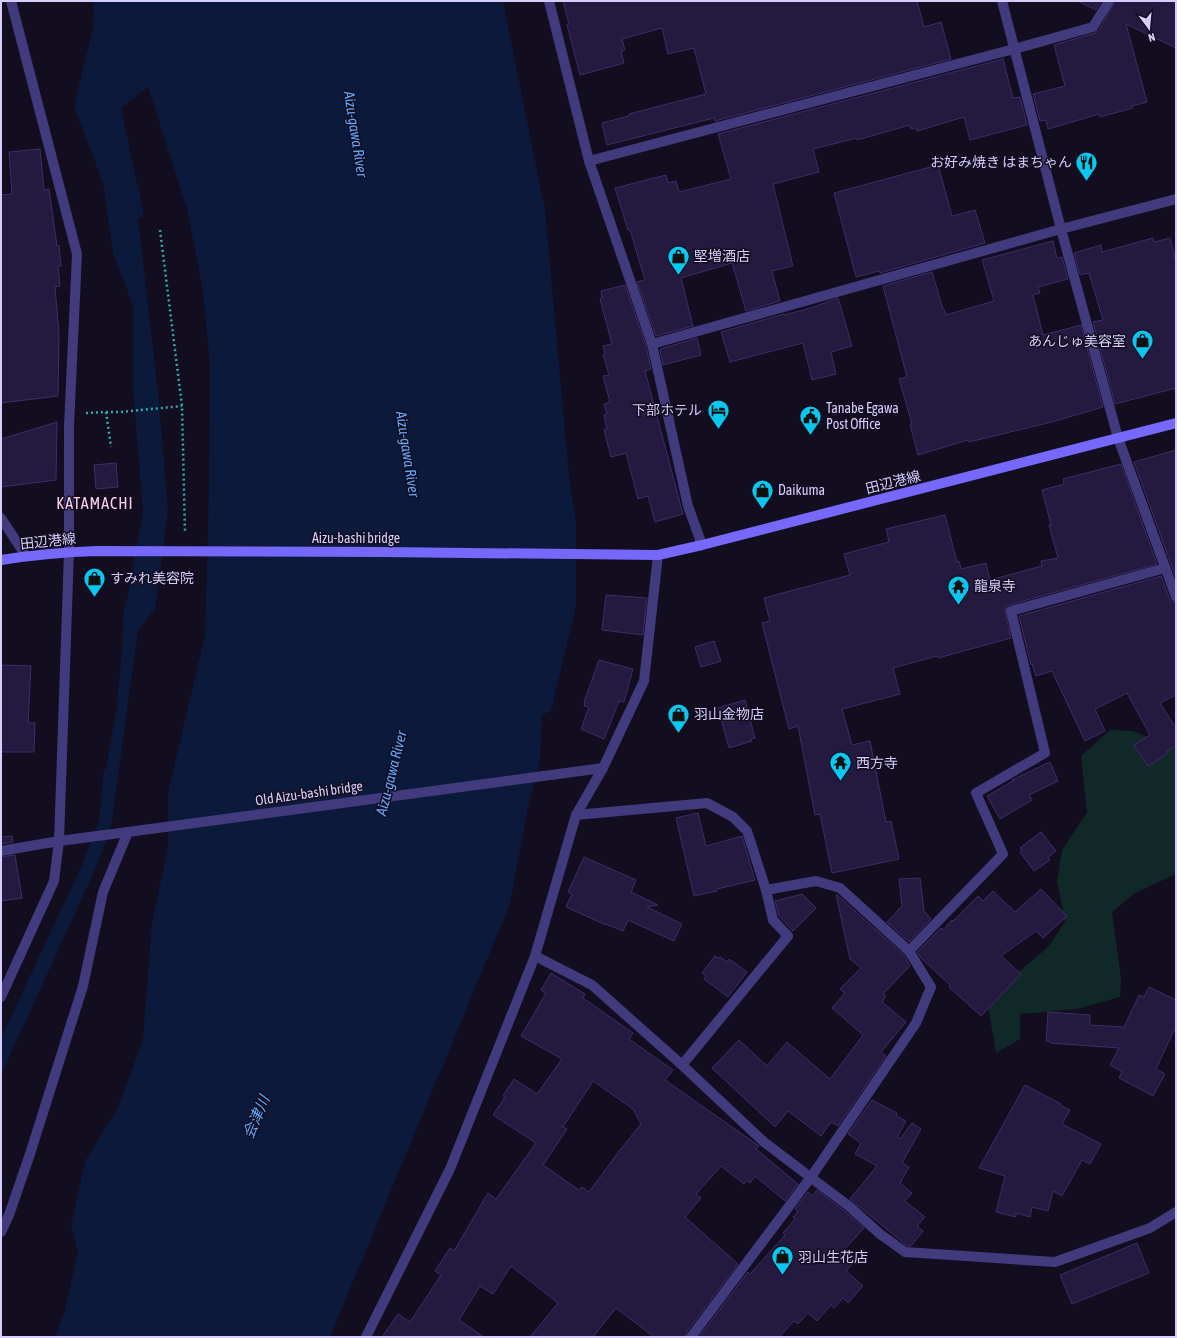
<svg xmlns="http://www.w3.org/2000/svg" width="1177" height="1338" viewBox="0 0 1177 1338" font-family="'Asap Condensed','Noto Sans JP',sans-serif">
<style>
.green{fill:#112829}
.water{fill:#0b193b}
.building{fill:#241a3f;stroke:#3d2d6a;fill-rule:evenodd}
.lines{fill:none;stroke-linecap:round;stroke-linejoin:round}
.path{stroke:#32abac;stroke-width:2.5;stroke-dasharray:2 3;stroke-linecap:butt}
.service{stroke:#413a7c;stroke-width:10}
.minor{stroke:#413a7c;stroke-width:10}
.tertiary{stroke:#413a7c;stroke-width:10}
.secondary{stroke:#7668fa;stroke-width:10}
.labels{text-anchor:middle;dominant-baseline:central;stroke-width:3;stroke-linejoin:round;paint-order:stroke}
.poi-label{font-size:14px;fill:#d6cdfd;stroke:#120d1f;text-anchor:start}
.street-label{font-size:14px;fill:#d6cdfd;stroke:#120d1f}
.water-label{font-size:15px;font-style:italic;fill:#5fa7f9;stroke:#120d1f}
.quarter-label{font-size:16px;letter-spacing:1px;fill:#fdcfe9;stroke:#120d1f}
</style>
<rect width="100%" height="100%" fill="#120d1f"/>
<!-- green -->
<path class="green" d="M1110,730L1133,731L1176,749V874L1135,893L1112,912L1121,978L1120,997L1077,1009L1020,1014V1039L996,1053L987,999L1048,947L1065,922L1057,881L1062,850L1087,812L1081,756Z"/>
<!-- water -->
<path class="water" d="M94,1H503L545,210L569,476L576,522V606L551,711L542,715L540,763L528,806L510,904L330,1337H55L64,1314L78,1252L71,1226L85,1161L117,1110L143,1039L152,922L168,848V793L205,635L209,490L210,365L203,291L187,209L148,87L121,108L144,216L138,218L159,401L168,511L155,609L138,630L111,827L98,863L1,1075V1038L83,863L99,820L104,770L106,769L116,712L122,652L123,615L127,599L143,512L133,389V306L113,253L103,183L74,106L93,28Z"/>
<!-- building -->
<g class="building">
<path d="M563,1H917L924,27L941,22L951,59L715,121L714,118L694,123L607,145L602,123L629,116V114L706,94L694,48L668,54L662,28L622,39L625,50L621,52L624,63L580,75L567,25L569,24Z"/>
<path d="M1078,1H1101L1096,10Z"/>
<path d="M1115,1H1176V48L1126,24L1147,102L1132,106L1133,108L1100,117L1099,114L1048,129L1046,120L1040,121L1033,94L1065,86L1054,45L1095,33L1099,30Z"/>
<path d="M1003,59L1013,98L1020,97L1027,125L970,140L964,117L917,131L916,128L911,129L910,125L857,140V138L813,149L819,172L773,184L793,266L772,271L780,301L746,311L732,263L681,278L693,326L656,336L637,282L645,280L630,230H628L615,188L666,175L668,183L676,181L679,192L731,179L718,134Z"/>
<path d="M40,149L44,190L49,189L57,246L59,245L61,266H58L60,286L55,287L59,334L58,396L1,403V195L12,194L9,152Z"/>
<path d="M938,165L952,216L975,210L985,243L880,273L879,271L856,277L834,193Z"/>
<path d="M1153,238L1154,242L1170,238L1176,262V388L1115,404L1093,322L1103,320L1089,273L1080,275L1074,253L1101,245L1102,252Z"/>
<path d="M1053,241L1057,258L1062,257L1068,279L1038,287L1040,293L1033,295L1043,335L1081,325L1103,407L1052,422L969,442L968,440L918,455L910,424H912L899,379L907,377L883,286L932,272L943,309H944L946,315L994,301L982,260Z"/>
<path d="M625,285L646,346L651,369L645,371L683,514L655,522L648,496L638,499L626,453L611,457L604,430L607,429L604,415L607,414L604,404L610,402L603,376L609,375L603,355L605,354L603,346L612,344L600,299L602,298L601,291Z"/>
<path d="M838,298L852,346L831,352L836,374L812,380L803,343L730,362L721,332L784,314V315L811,308Z"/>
<path d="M697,338L701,355L663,365L660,349Z"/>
<path d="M57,422L56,480L1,487V439Z"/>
<path d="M1176,450V578L1134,462Z"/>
<path d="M116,463L118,487L96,489L94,465Z"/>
<path d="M1121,464L1157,564L1009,605L1006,607L1005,612L1011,638L938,658L937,656L893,668L900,694L842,709L852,745L870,741L886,822L891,821L899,859L832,873L820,814L815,815L798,726L789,729L762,623L770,621L764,598L850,575L844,554L889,542L886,529L945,515L957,562L959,561L961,569L986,563L990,580L1042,566L1041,561L1058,558L1049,525H1051L1042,490L1064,484L1063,479Z"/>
<path d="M1161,576L1170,600L1172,602L1176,603V695L1160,703L1176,728V746L1166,752L1167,754L1148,766L1134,745L1150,735L1127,693L1095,709L1105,731L1085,741L1052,671L1036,676L1032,664L1031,665L1019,616Z"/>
<path d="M606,595L647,598L643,635L602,630Z"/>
<path d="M714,641L721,661L701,667L695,647Z"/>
<path d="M599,660L633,669L624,702L619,701L604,739L581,729L589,707L584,706L585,703L584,702Z"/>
<path d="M1,665L31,666L28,723H35L34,752H1Z"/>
<path d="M745,700L755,738L751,739L752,741L729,748L718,708Z"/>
<path d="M1050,762L1058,781L1029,795L1032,800L1000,819L987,796L1013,781L1012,780L1014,779Z"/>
<path d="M698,813L706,846L742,836L755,880L717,889V891L694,896L676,818Z"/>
<path d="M1041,832L1056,851L1048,857L1050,860L1034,871L1020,852L1022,850L1020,848Z"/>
<path d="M12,836L13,842L1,844V837Z"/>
<path d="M15,855L22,898L1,901V857Z"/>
<path d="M584,857L636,880L631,892L658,905L647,907L682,924L674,941L628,920L623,931L606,924V925L566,907L572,894L568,892Z"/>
<path d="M920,878L924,911L931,919L909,942L887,922L902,906L899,879Z"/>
<path d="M1041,889L1067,916L1043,938L1036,931L1001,956L1021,974L981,1016L949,987L950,985L921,958L917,952L941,928L943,930L952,920L953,921L978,896L983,901L993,891L1015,912Z"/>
<path d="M802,894L816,908L793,931L779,916L775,901Z"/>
<path d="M836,894L904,955L910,966L883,994L886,996L882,1002L906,1022L881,1052L886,1056L838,1126L831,1122L821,1136L788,1111L775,1127L712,1068L739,1040L767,1066L787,1042L830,1079L863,1035L832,1008L845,993L840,989L861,968L850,959Z"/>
<path d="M715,956L719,958L720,957L727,962L729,959L747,972L728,997L704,979L706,976L702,973Z"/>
<path d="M551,973L585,994L583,998L633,1033L629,1039L673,1070L665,1080L759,1146L756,1149L798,1184L785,1201L755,1176L750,1183L747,1180L744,1184L721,1166L696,1194L701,1198L685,1217L738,1264L686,1333L685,1337H654L616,1308L593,1337H530L558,1303L511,1266L493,1294L480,1286L459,1320L484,1337H382L398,1314L410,1322L441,1275L435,1271L450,1248L454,1251L488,1193L496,1199L536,1143L493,1115L505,1097L503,1096L514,1079L537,1094L562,1059L521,1036L546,993L541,990ZM593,1081L633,1109L641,1124L620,1150L589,1192L582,1187L579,1190L543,1165L567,1129L563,1127Z"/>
<path d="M1149,987L1176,1000V1026L1156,1069L1165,1074L1153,1096L1119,1078L1122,1072L1110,1065L1119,1048L1050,1043L1049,1041H1046L1048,1012L1090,1015V1025L1124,1027L1139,995L1144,997Z"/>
<path d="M1025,1085L1061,1104L1060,1105L1070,1110L1062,1124L1101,1144L1090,1164L1082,1160L1062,1196L1053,1191L1048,1211L1032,1207L1030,1217L1016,1213V1217L996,1212L1005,1176L979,1168Z"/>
<path d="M872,1100L897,1113L896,1116L906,1121L897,1137L900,1139L912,1123L921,1129L902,1163L909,1167L900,1183L912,1193L905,1201L925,1217L917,1226L923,1231L911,1246H907L901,1241L850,1199L877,1166L855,1154L861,1143L848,1134Z"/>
<path d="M817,1190L846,1212L864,1228L844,1250L856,1260L846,1271L863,1286L848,1303L843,1298L834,1308L831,1305L817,1321L808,1313L798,1324L794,1321L779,1337H699L748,1272L750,1274L785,1235L783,1233L795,1219L793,1217L798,1212L795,1209L808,1192L812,1196Z"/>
<path d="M1137,1243L1149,1273L1072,1304L1060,1275Z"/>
</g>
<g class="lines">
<!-- path -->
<g class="path">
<path d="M160,230L182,406L185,533"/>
<path d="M106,412H121L182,406"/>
<path d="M86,413L106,412L111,447"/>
</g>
<!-- service -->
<g class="service">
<path d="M909,951L1003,854L976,793L1045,753L1011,611L1165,568"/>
<path d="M682,1065L788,936L773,920L766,890"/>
</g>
<!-- minor -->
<g class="minor">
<path d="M11,1L77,254L69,426V552"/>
<path d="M549,1L589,161L652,344L688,506L702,545"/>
<path d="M1002,1L1061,229L1118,438L1176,597"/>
<path d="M589,161L1014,49L1093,27L1109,1"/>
<path d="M652,344L1061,229L1176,199"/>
<path d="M1,518L26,556"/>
<path d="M576,815L707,803L733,817L747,831L766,890L816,881L840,888L909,951L931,987L916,1023L811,1177L691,1337"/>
<path d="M1,851L59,841"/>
<path d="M535,956L592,985L682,1065L764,1142L826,1189L850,1207L880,1234L905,1252L1055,1262L1150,1228L1176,1212"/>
<path d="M1,1232L9,1215L30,1154L83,986L103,892L128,832L603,768"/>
<path d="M366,1337L450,1169L535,956L576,815L603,768L644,681L658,555"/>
</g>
<!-- tertiary -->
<g class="tertiary">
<path d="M59,841L128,832"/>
<path d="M1,997L54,881L59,841L69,552"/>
</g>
<!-- secondary -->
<path class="secondary" d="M1,560C33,555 65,552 97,551L384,552L658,555L702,545L1176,423"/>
</g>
<!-- icons -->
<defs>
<symbol id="restaurant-pin" viewBox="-11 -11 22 30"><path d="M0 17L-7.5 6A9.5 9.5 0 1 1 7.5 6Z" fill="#09c7ee" stroke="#120d1f"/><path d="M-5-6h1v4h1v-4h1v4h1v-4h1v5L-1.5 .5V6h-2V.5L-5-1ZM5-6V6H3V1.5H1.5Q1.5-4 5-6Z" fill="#111"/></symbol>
<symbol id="shop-pin" viewBox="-11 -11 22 30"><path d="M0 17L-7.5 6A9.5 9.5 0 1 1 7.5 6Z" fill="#09c7ee" stroke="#120d1f"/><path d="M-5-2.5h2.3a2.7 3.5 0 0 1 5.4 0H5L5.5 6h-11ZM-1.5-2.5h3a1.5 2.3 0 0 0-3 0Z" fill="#111"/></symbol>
<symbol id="hotel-pin" viewBox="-11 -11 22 30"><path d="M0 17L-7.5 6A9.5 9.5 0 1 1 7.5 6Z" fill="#09c7ee" stroke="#120d1f"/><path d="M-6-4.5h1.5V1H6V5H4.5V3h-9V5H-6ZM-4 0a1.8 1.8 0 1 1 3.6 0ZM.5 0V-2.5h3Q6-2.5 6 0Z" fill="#111"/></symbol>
<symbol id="civic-pin" viewBox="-11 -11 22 30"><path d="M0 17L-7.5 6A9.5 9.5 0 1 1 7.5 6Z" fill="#09c7ee" stroke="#120d1f"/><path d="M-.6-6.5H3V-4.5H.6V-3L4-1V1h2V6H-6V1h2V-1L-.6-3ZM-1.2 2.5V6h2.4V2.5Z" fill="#111"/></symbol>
<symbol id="temple-pin" viewBox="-11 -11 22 30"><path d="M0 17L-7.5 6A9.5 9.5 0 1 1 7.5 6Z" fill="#09c7ee" stroke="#120d1f"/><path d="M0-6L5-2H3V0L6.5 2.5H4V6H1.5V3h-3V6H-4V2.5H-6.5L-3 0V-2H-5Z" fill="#111"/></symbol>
</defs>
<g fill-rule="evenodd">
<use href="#restaurant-pin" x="1074" y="150" width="25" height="34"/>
<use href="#shop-pin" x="666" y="244" width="25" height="34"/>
<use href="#shop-pin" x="1130" y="328" width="25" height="34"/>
<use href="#hotel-pin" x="706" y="398" width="25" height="34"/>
<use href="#civic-pin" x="798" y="404" width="25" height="34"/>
<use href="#shop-pin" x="750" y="478" width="25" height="34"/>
<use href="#shop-pin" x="82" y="566" width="25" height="34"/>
<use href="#temple-pin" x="946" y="574" width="25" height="34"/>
<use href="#shop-pin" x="666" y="702" width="25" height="34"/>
<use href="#temple-pin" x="828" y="750" width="25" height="34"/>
<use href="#shop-pin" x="770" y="1244" width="25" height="34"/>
</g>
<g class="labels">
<!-- poi labels -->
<g class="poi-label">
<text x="1072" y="162" text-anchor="end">お好み焼き はまちゃん</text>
<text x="694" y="256">堅増酒店</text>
<text x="1126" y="341" text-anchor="end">あんじゅ美容室</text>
<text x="826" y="408">Tanabe Egawa<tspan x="826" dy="16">Post Office</tspan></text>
<text x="702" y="410" text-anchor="end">下部ホテル</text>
<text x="778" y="490">Daikuma</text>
<text x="110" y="578">すみれ美容院</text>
<text x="974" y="586">龍泉寺</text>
<text x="694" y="714">羽山金物店</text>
<text x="856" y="763">西方寺</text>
<text x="798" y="1257">羽山生花店</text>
</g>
<!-- street labels -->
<g class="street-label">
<text transform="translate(893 482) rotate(-14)">田辺港線</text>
<text x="356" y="538">Aizu-bashi bridge</text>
<text transform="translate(48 541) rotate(-6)">田辺港線</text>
<text transform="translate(309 793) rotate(-8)">Old Aizu-bashi bridge</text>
</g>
<!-- water labels -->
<g class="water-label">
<text transform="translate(356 134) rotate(81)">Aizu-gawa River</text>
<text transform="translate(408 454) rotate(81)">Aizu-gawa River</text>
<text transform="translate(391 773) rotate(-76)">Aizu-gawa River</text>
<text transform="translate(256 1117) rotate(-67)">会津川</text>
</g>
<!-- quarter labels -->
<g class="quarter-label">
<text x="95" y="503">KATAMACHI</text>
</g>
</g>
<!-- border -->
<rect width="1177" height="1338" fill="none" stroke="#d6cdfd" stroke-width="4"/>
<!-- north arrow -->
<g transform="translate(1149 28) rotate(164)" stroke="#120d1f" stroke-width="3" paint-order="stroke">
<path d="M0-3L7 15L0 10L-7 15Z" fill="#d6cdfd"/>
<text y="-6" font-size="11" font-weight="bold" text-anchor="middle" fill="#d6cdfd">N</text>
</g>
</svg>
